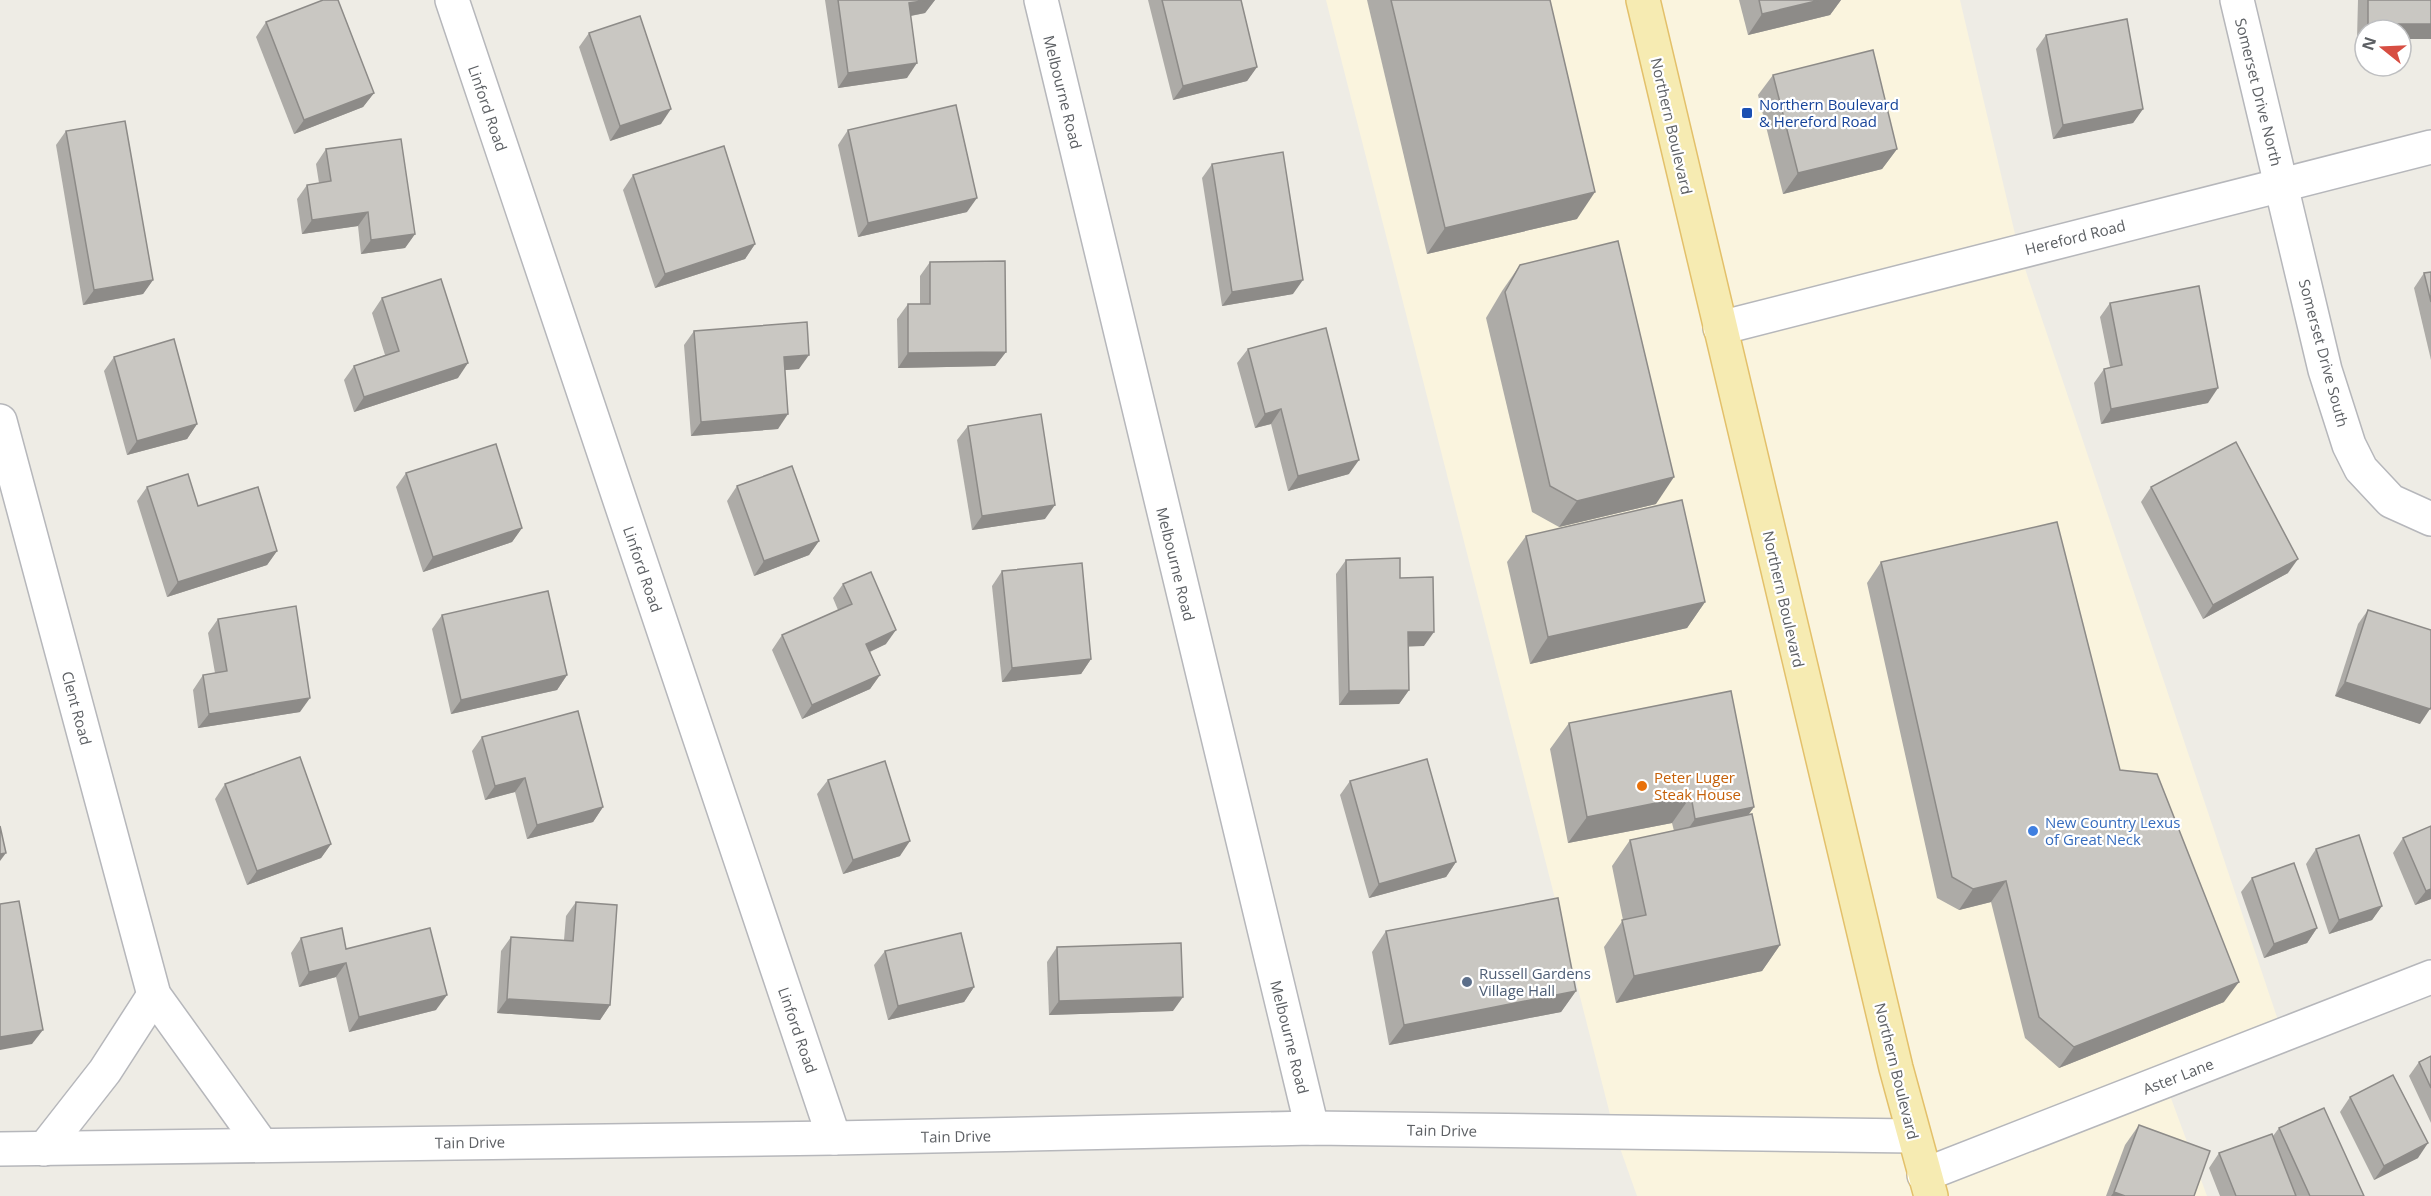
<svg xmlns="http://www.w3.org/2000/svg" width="2431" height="1196" viewBox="0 0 2431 1196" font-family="'Open Sans',sans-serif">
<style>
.commercial{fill:#faf4de}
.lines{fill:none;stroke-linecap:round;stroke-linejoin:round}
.minor-casing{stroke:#b6b7bb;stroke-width:36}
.primary-casing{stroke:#e3c06a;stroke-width:36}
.minor{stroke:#fff;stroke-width:33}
.primary{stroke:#f6ebb2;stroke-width:33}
.wall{fill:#adaba7}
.shaded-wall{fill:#8d8b88}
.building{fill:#c9c7c2;stroke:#8d8b88;stroke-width:1.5}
.transit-dot{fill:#1a4fb4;stroke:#fff;stroke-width:2}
.food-dot{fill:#e8710a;stroke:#fff;stroke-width:2}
.shop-dot{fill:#3f7fe0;stroke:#fff;stroke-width:2}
.service-dot{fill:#5c6f8a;stroke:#fff;stroke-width:2}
.labels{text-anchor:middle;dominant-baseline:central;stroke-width:4.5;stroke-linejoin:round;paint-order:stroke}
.street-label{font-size:15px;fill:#5d6064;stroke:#fff}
.transit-label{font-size:15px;fill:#164399;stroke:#fff;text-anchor:start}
.food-label{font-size:15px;fill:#c56008;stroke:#fff;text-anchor:start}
.shop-label{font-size:15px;fill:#366cbe;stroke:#fff;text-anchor:start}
.service-label{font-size:15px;fill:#4e5e75;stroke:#fff;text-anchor:start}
</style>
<rect width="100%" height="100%" fill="#eeece5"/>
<!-- commercial -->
<path class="commercial" d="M1326,0H1960L2019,251L2283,1035L2165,1082L2207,1196H1637L1615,1134Z"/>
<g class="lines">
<defs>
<g id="minor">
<path d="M452,0L834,1138"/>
<path d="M1041,0L1312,1128"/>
<path d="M2237,0L2325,370L2349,445L2361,469L2391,501L2431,519"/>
<path d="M1720,328L2431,147"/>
<path d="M0,421L154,995L261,1144"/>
<path d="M0,1149L834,1138L1312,1128L1913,1136"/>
<path d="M44,1149L105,1071L154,995"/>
<path d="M1924,1175L2431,977"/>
</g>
<path id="primary" d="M1643,0L1896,1068L1931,1196"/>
</defs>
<!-- minor casing -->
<use href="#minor" class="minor-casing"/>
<!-- primary casing -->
<use href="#primary" class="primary-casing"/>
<!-- minor -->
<use href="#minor" class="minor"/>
<!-- primary -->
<use href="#primary" class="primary"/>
</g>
<!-- wall -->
<g class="wall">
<path d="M825,0H935L925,13L911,16L907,78L838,88Z"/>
<path d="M1148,0H1241L1257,67L1247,81L1173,100Z"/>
<path d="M1367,0H1550L1577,219L1427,254Z"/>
<path d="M1739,0H1841L1830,15L1748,35Z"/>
<path d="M2358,0H2431L2365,30V39H2357Z"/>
<path d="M266,22L374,93L363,107L294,134L256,37Z"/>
<path d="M589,33L661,124L610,141L579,47Z"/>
<path d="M2046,35L2143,109L2133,123L2053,139L2036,49Z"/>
<path d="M1773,75L1897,149L1882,169L1783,194L1758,95Z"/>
<path d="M848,130L967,212L858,237L838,145Z"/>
<path d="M66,131L153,280L143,294L83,305L56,145Z"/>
<path d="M326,149L415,234L405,248L361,254L358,226L302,234L297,199L307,185L319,183L316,164Z"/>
<path d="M1212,164L1293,294L1222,306L1202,178Z"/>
<path d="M633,175L755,244L745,259L655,288L623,190Z"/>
<path d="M930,262L1006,352L995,366L898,368L897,319L908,304H920V276Z"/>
<path d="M1520,265L1656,504L1559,527L1532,512L1486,318L1502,291Z"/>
<path d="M2431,272V360L2414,288L2424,273Z"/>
<path d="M382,298L458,378L354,412L344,380L354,366L385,355L372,313Z"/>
<path d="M2110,303L2208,403L2101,424L2094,383L2104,369L2110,367L2100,317Z"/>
<path d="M694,331L799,369L785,370L778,429L691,436L684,345Z"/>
<path d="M1248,349L1349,474L1288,491L1271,424L1255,428L1237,363Z"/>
<path d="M114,357L197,424L187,439L127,455L104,371Z"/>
<path d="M968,426L1045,519L972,530L957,440Z"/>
<path d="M406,473L522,528L512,542L423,572L396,487Z"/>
<path d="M737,486L819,541L809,555L754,576L727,501Z"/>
<path d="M147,487L277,551L267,565L167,597L137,501Z"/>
<path d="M2151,487L2288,573L2203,619L2141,502Z"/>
<path d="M1526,536L1705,602L1687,628L1530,664L1507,562Z"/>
<path d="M1346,560L1400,578L1424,646H1408L1409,690L1399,704L1339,705L1336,574Z"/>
<path d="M1881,562L2120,770L2224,1002L2059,1068L2025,1038L1991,902L1959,910L1937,898L1867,583Z"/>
<path d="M1002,571L1091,659L1081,674L1002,682L992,586Z"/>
<path d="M843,584L886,644L870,652L880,675L870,689L802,719L772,650L782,635L838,610L833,598Z"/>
<path d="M2368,610L2420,724L2335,696L2358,624Z"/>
<path d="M442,615L567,675L557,690L451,714L432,629Z"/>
<path d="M218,619L300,712L198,728L193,690L203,675L215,673L208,633Z"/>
<path d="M1569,723L1754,807L1749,814L1780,945L1762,971L1616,1003L1604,947L1623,920L1612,866L1630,840L1674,831L1672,823L1568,843L1550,749Z"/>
<path d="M482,737L603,807L593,822L527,839L515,792L485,800L472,751Z"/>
<path d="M828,780L900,856L843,874L817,794Z"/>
<path d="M1350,781L1456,862L1446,877L1369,898L1340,795Z"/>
<path d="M225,784L331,844L321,858L247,885L215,799Z"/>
<path d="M2403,838L2431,899L2415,905L2393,853Z"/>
<path d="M2316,849L2382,906L2372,920L2329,934L2306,864Z"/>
<path d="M2252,878L2317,928L2307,943L2264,958L2241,892Z"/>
<path d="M576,902L610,1005L600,1020L497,1013L501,951L511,937L564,940L566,916Z"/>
<path d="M1386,931L1576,991L1561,1012L1389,1045L1372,952Z"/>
<path d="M301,938L436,1010L349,1032L336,977L299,987L291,953Z"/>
<path d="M1057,947L1173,1011L1049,1015L1047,962Z"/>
<path d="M885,951L974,987L964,1002L888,1020L874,965Z"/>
<path d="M2431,1056V1123L2409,1076L2419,1062Z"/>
<path d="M2350,1097L2418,1158L2374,1180L2340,1112Z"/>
<path d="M2139,1125L2194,1196H2106L2125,1145Z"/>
<path d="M2279,1128L2364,1196H2220L2209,1168L2219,1153L2273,1136Z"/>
</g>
<!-- shaded-wall -->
<g class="shaded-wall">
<path d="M929,0H935L925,13L899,18L909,3Z"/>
<path d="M1820,0H1841L1830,15L1748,35L1762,14Z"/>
<path d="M2368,24H2431V39H2401V30H2365V39H2357Z"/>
<path d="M917,63L907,78L838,88L848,73Z"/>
<path d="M1257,67L1247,81L1173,100L1183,86Z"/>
<path d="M374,93L363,107L294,134L304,120Z"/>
<path d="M671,109L661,124L610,141L620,126Z"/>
<path d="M2143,109L2133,123L2053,139L2063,125Z"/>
<path d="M1897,149L1882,169L1783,194L1798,173Z"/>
<path d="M1595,192L1577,219L1427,254L1445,228Z"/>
<path d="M977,198L967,212L858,237L868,223Z"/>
<path d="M368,212L358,226L302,234L312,220Z"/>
<path d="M415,234L405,248L361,254L371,240Z"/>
<path d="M755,244L745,259L655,288L665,274Z"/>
<path d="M153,280L143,294L83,305L94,290Z"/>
<path d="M1303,280L1293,294L1222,306L1232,292Z"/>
<path d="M1006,352L995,366L898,368L908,353Z"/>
<path d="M809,355L799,369L773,371L784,357Z"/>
<path d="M468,363L458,378L354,412L364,397Z"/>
<path d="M2218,388L2208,403L2101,424L2111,409Z"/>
<path d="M1281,409L1271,424L1255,428L1265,414Z"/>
<path d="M788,414L778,429L691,436L701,422Z"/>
<path d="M197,424L187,439L127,455L137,441Z"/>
<path d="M1359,460L1349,474L1288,491L1298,476Z"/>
<path d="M1674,477L1656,504L1559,527L1577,501Z"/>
<path d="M1055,505L1045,519L972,530L982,516Z"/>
<path d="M522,528L512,542L423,572L433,557Z"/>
<path d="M819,541L809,555L754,576L764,561Z"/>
<path d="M277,551L267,565L167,597L178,582Z"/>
<path d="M2298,559L2288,573L2203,619L2213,605Z"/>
<path d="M1705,602L1687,628L1530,664L1548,637Z"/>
<path d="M896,630L886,644L856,658L866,644Z"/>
<path d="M1408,632H1434L1424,646L1398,647Z"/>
<path d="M1091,659L1081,674L1002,682L1012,668Z"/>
<path d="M567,675L557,690L451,714L461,700Z"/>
<path d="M880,675L870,689L802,719L812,705Z"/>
<path d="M2345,682L2430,709L2420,724L2335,696Z"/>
<path d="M1409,690L1399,704L1339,705L1349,691Z"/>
<path d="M310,698L300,712L198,728L209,714Z"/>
<path d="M525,778L515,792L485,800L495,786Z"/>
<path d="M1691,796L1672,823L1568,843L1587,817Z"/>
<path d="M603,807L593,822L527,839L537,825Z"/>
<path d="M1754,807L1735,833L1677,845L1695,819Z"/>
<path d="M910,841L900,856L843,874L853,860Z"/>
<path d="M331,844L321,858L247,885L257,871Z"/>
<path d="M6,853L0,861V854Z"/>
<path d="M1456,862L1446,877L1369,898L1379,884Z"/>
<path d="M2006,881L1991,902L1959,910L1973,889Z"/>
<path d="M2431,889V899L2415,905L2426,891Z"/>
<path d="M2382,906L2372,920L2329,934L2339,920Z"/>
<path d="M2317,928L2307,943L2264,958L2274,944Z"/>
<path d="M1780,945L1762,971L1616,1003L1634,976Z"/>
<path d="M346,963L336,977L299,987L309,972Z"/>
<path d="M2239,982L2224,1002L2059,1068L2074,1047Z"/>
<path d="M974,987L964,1002L888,1020L898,1006Z"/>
<path d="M1576,991L1561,1012L1389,1045L1404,1025Z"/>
<path d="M447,995L436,1010L349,1032L359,1017Z"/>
<path d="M1183,997L1173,1011L1049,1015L1059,1001Z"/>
<path d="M507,999L610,1005L600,1020L497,1013Z"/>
<path d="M43,1030L32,1044L0,1050V1037Z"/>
<path d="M2428,1143L2418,1158L2374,1180L2384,1166Z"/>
<path d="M2114,1192L2125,1196H2111Z"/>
</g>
<!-- building -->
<g class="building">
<path d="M323,0H338L374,93L304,120L266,22Z"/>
<path d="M838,0H929L909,3L917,63L848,73Z"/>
<path d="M1162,0H1241L1257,67L1183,86Z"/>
<path d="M1391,0H1550L1595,192L1445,228Z"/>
<path d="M1759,0H1820L1762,14Z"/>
<rect x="2368" y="0" width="63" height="24"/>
<path d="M640,16L671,109L620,126L589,33Z"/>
<path d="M2127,19L2143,109L2063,125L2046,35Z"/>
<path d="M1873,50L1897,149L1798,173L1773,75Z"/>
<path d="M956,105L977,198L868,223L848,130Z"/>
<path d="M125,121L153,280L94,290L66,131Z"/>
<path d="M401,139L415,234L371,240L368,212L312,220L307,185L331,181L326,149Z"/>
<path d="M724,146L755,244L665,274L633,175Z"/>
<path d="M1283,152L1303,280L1232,292L1212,164Z"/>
<path d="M1618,241L1674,477L1577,501L1550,486L1505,292L1520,265Z"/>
<path d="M1005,261L1006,352L908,353V304H930V262Z"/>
<path d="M2431,272V302L2424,273Z"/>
<path d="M441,279L468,363L364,397L354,366L399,351L382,298Z"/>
<path d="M2199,286L2218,388L2111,409L2104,369L2122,365L2110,303Z"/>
<path d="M807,322L809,355L784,357L788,414L701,422L694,331Z"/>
<path d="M1326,328L1359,460L1298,476L1281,409L1265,414L1248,349Z"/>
<path d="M174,339L197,424L137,441L114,357Z"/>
<path d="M1041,414L1055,505L982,516L968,426Z"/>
<path d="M2236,442L2298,559L2213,605L2151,487Z"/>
<path d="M496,444L522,528L433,557L406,473Z"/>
<path d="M792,466L819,541L764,561L737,486Z"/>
<path d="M188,474L198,506L258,487L277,551L178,582L147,487Z"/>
<path d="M1682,500L1705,602L1548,637L1526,536Z"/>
<path d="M2057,522L2120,770L2157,774L2239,982L2074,1047L2039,1017L2006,881L1973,889L1952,877L1881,562Z"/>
<path d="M1400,558V578L1433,577L1434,632H1408L1409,690L1349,691L1346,560Z"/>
<path d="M1082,563L1091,659L1012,668L1002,571Z"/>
<path d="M871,572L896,630L866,644L880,675L812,705L782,635L852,604L843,584Z"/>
<path d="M548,591L567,675L461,700L442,615Z"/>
<path d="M296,606L310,698L209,714L203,675L227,671L218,619Z"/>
<path d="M2368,610L2431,630V707L2430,709L2345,682Z"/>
<path d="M1731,691L1754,807L1695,819L1691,796L1587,817L1569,723Z"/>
<path d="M578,711L603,807L537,825L525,778L495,786L482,737Z"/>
<path d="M300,757L331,844L257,871L225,784Z"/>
<path d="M1427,759L1456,862L1379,884L1350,781Z"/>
<path d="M885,761L910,841L853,860L828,780Z"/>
<path d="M1752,814L1780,945L1634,976L1622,920L1646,915L1630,840Z"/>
<path d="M0,826L6,853L0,854Z"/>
<path d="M2431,826V889L2426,891L2403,838Z"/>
<path d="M2359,835L2382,906L2339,920L2316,849Z"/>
<path d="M2294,863L2317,928L2274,944L2252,878Z"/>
<path d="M1558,898L1576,991L1404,1025L1386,931Z"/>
<path d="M19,901L43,1030L0,1037V904Z"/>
<path d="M576,902L617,905L610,1005L507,999L511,937L573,941Z"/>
<path d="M342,928L346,949L430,928L447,995L359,1017L346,963L309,972L301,938Z"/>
<path d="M961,933L974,987L898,1006L885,951Z"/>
<path d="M1181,943L1183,997L1059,1001L1057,947Z"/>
<path d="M2431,1056V1088L2419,1062Z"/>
<path d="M2393,1075L2428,1143L2384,1166L2350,1097Z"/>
<path d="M2324,1108L2364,1196H2310L2279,1128Z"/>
<path d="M2139,1125L2210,1151L2194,1196H2125L2114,1192Z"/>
<path d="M2272,1134L2296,1196H2236L2219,1153Z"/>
</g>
<!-- markers -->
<rect class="transit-dot" x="1741" y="107" width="12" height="12" rx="3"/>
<circle class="food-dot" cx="1642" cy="786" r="6"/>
<circle class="shop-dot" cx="2033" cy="831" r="6"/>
<circle class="service-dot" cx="1467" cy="982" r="6"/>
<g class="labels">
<!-- street labels -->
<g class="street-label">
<text transform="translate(1063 92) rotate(76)">Melbourne Road</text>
<text transform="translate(2259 92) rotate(76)">Somerset Drive North</text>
<text transform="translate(488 108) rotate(71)">Linford Road</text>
<text transform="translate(1672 126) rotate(77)">Northern Boulevard</text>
<text transform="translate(2075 237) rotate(-14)">Hereford Road</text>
<text transform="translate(2324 353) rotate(75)">Somerset Drive South</text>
<text transform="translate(1176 564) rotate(76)">Melbourne Road</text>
<text transform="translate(643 569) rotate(71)">Linford Road</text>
<text transform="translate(1784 599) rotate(77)">Northern Boulevard</text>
<text transform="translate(77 708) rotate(75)">Clent Road</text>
<text transform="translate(798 1030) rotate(71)">Linford Road</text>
<text transform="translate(1290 1037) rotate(76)">Melbourne Road</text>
<text transform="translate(1897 1071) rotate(76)">Northern Boulevard</text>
<text transform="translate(2178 1076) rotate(-21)">Aster Lane</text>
<text transform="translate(1442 1130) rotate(1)">Tain Drive</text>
<text transform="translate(956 1136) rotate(-1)">Tain Drive</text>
<text transform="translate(470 1142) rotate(-1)">Tain Drive</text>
</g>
<!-- transit labels -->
<g class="transit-label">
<text x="1759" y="104">Northern Boulevard<tspan x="1759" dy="17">&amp; Hereford Road</tspan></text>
</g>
<!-- food labels -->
<g class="food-label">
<text x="1654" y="777">Peter Luger<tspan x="1654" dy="17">Steak House</tspan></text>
</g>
<!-- shop labels -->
<g class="shop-label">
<text x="2045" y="822">New Country Lexus<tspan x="2045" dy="17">of Great Neck</tspan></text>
</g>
<!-- service labels -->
<g class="service-label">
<text x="1479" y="973">Russell Gardens<tspan x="1479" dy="17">Village Hall</tspan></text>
</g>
</g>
<!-- north arrow -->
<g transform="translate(2383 48) rotate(288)"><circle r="28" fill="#ffffff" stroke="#bebfc1" stroke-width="1.5"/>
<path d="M0-4.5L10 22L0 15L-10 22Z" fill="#d74e42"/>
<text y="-9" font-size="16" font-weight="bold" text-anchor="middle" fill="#5d6064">N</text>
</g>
</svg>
